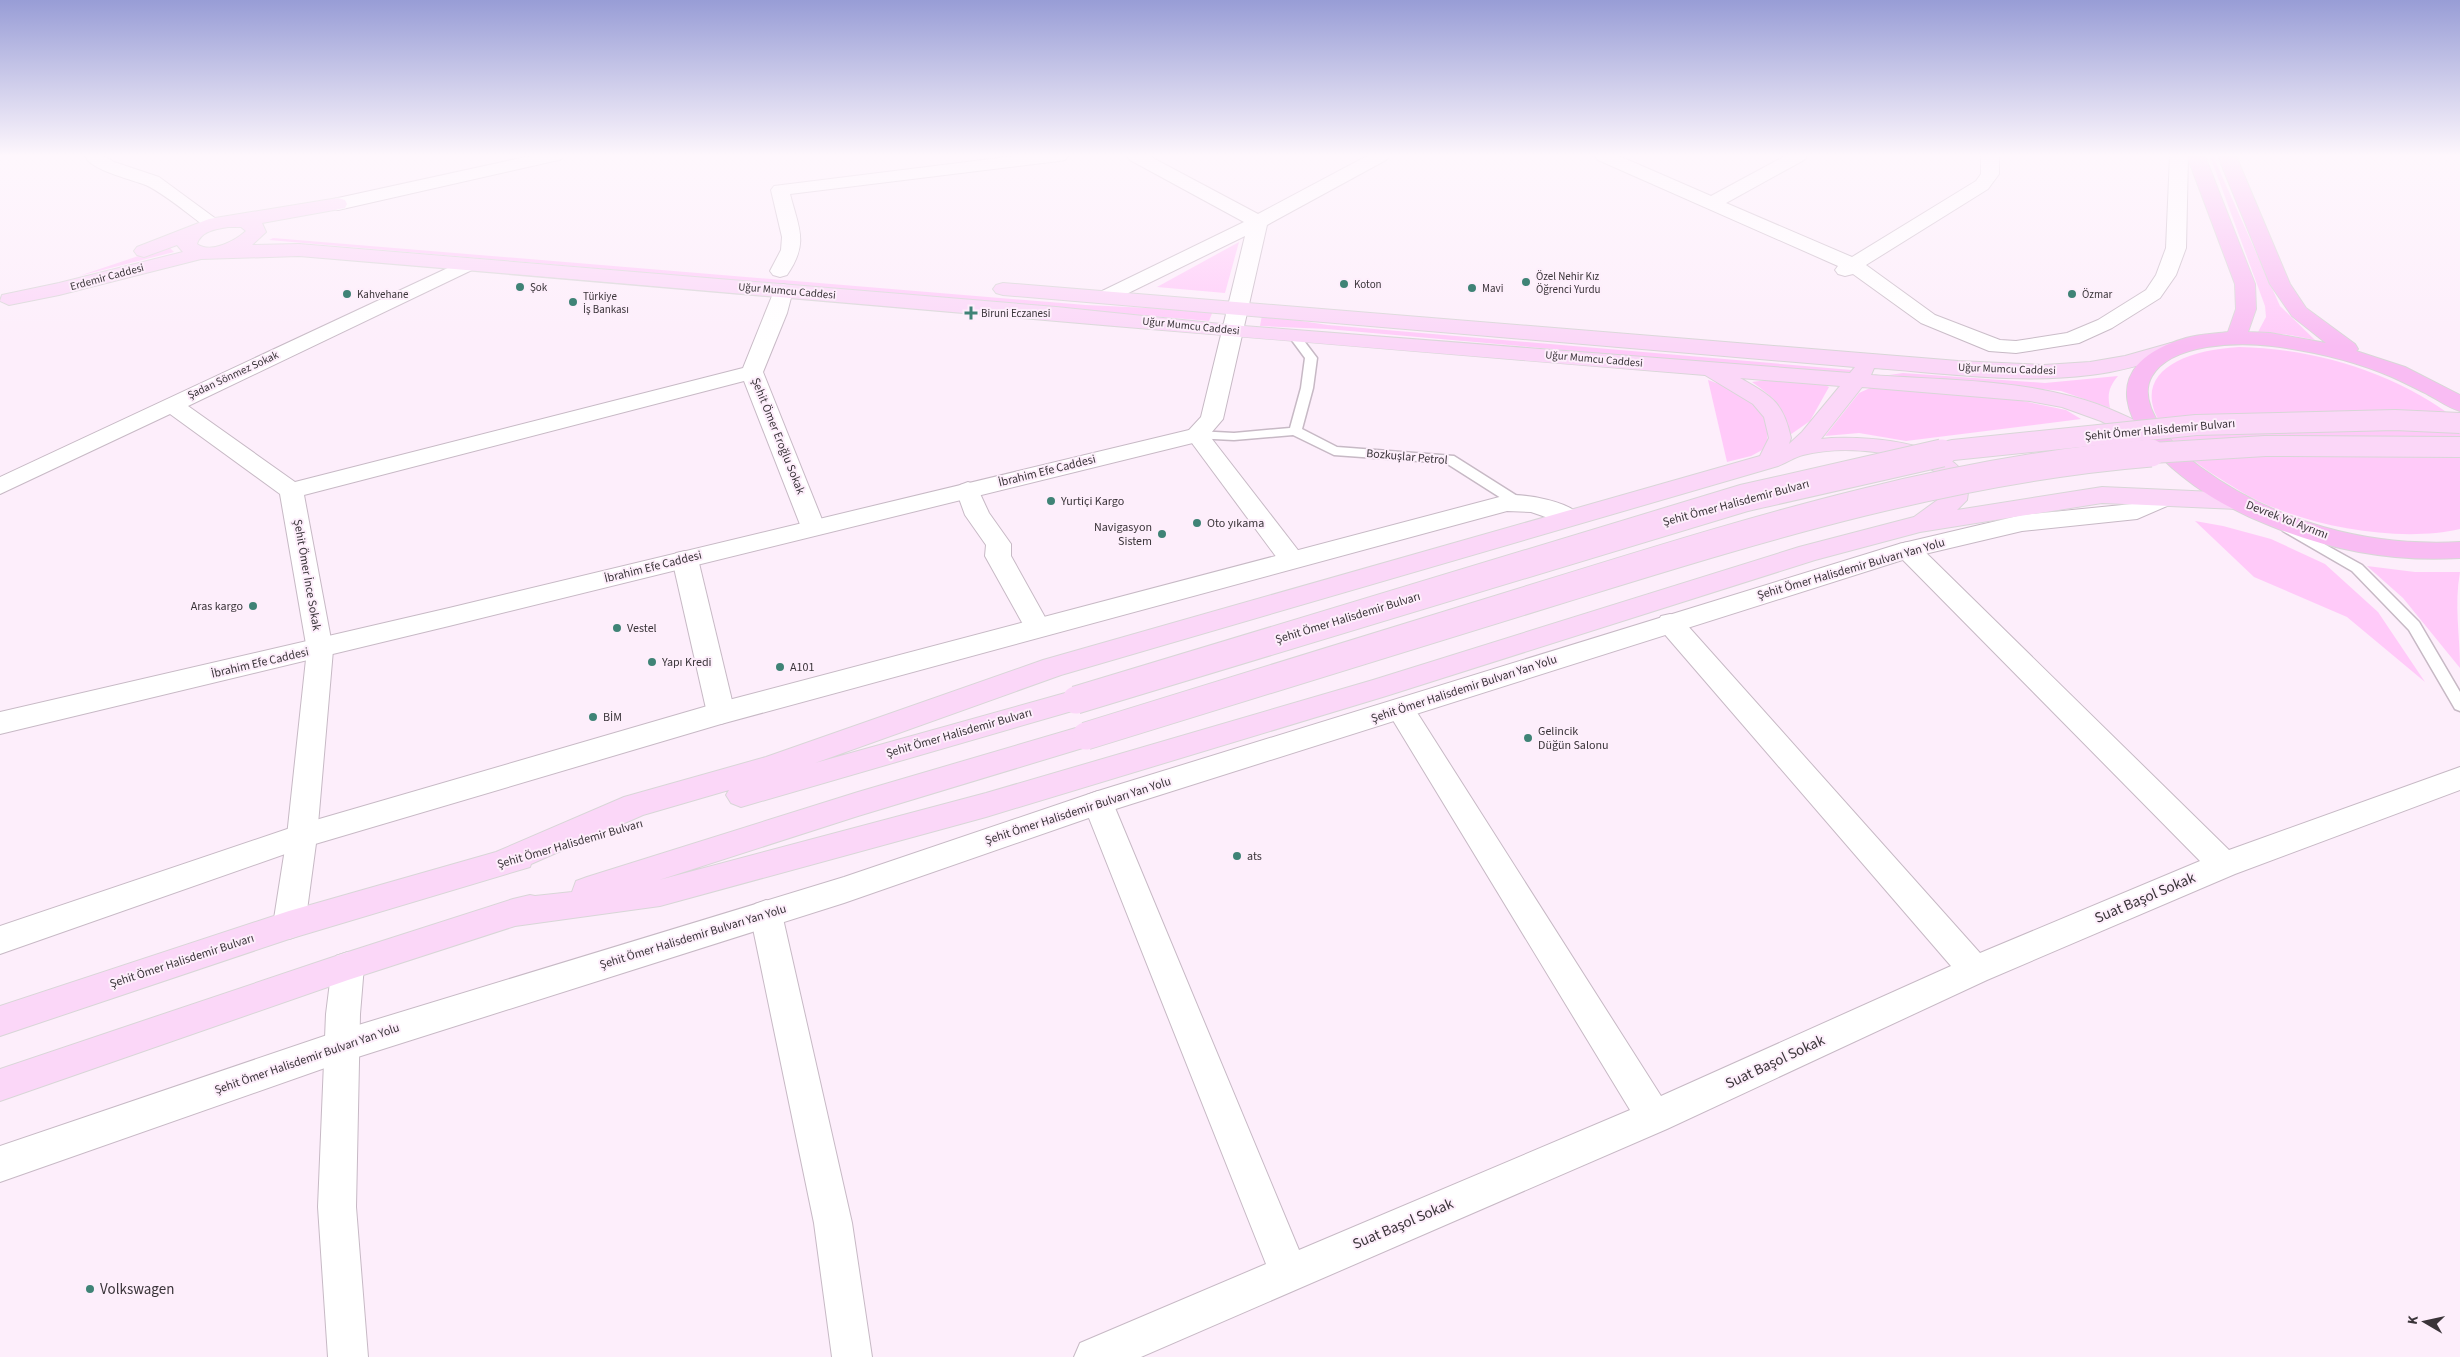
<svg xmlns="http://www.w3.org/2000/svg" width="2460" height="1357" viewBox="0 0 2460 1357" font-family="'Source Sans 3',sans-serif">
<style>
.green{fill:#ffcaf9}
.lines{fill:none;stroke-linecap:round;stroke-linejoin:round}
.lane-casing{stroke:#c7b9c5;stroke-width:3}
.street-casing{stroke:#c7b9c5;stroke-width:2}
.secondary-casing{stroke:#c7b9c5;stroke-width:2}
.primary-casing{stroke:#d8d6d7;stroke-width:2}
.highway-casing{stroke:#d8d6d7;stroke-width:2}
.lane{fill:#fff;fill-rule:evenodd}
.street{fill:#fff;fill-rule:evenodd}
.secondary{fill:#fff;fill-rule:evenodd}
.primary{fill:#fbd7f8;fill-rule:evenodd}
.highway{fill:#f9bcf3;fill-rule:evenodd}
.primary-bridge-far1-casing{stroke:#d8d6d7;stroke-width:22;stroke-linecap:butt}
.primary-bridge-casing{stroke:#d8d6d7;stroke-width:29;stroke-linecap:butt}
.primary-bridge-far1{stroke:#fbd7f8;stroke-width:20}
.primary-bridge{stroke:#fbd7f8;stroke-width:27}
.poi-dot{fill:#3f8376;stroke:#fdeefb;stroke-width:2}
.labels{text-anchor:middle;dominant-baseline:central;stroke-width:4;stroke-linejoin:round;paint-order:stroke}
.far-poi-label{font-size:11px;fill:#3a3439;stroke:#fdeefb;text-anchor:start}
.far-street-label{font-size:11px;fill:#3a3439;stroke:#fdeefb}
.street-label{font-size:12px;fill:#3a3439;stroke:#fdeefb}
.poi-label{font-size:12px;fill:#3a3439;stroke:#fdeefb;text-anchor:start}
.near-street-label{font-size:15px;fill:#3a3439;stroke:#fdeefb}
.near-poi-label{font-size:15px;fill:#3a3439;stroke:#fdeefb;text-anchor:start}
</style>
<rect width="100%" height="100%" fill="#fdeefb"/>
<!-- green -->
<g class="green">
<path d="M2210,156H2213L2280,306L2315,340L2290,335L2258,332L2266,317L2265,306Z"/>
<path d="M273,238L1086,305L1213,311L1209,321L269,240Z"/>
<path d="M1239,242L1225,293L1157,287Z"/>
<path d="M168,246L174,252L79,276Z"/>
<path d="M1262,315L1328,325L1852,370L1847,375L1327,329L1260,326Z"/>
<path d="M2239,347C2318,349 2397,373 2460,422V529C2396,544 2296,525 2240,491C2221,479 2199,467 2182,450C2116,384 2168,351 2239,347Z"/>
<path d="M1903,373L2045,383L2118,376C2109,387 2107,394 2110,408L2061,391L1889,375Z"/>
<path d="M1708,380C1741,391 1775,408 1766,448L1751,456L1727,462Z"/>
<path d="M1767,380L1821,383L1829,387L1810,421L1787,437C1788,408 1774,398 1752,382Z"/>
<path d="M1870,388L2018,400L2066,410L2081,419L1906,441L1859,433L1825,436L1859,393Z"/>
<path d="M2195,521L2223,526L2271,539L2325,564L2378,612L2425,682L2347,617L2254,577Z"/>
<path d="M2367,566L2415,572H2460C2454,605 2460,635 2460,668L2403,598Z"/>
</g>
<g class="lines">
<defs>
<g id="lane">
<path d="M1294,332L1298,333L1317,358L1313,388L1302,429L1337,447L1454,456L1522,499L1524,502L1522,505H1512L1446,463L1334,455L1293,435L1234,440L1193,438L1191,435L1193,432L1197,431L1234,433L1290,428L1301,388L1305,358L1288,335Z"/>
<path d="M2288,524L2362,565L2419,622L2460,692V711L2455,709L2409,630L2352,571L2283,531L2281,528Z"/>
</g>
<g id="street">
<path d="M85,156H104L114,162L159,177L223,224L221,228H207C191,216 160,190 143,184C129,179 89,169 85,156Z"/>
<path d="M1015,156H1068L1065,160L1059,161L790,194C799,229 809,243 787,275L780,277L773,275L770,271L781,250L782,237L771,190L774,186Z"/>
<path d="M1595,156H1619L1711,196L1785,156H1807L1804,160L1726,203L1852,257L1976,181L1981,174V156H1999V174L1988,189L1866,265L1935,315L2000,340L2016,341L2067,333L2098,320L2146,290L2156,275L2166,248L2170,156H2188L2186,248L2176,275L2160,298L2112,328L2079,343L2016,353L1989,351L1921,323L1853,274L1845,276L1838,274L1835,270L1838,266L1598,160Z"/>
<path d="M467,259L474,261L477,265L474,269L188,406L295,482L743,368L776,286L783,284L790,286L793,290L787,313L763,372L825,527L822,533L813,535L804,533L801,527L744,381L304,495L333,650L317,836L305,925L300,935L289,939L278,935L273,925L287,836L307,650L280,494L170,414L0,494V477Z"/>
<path d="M1197,428L1205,430L1301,554L1305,560L1301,566L1292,568L1283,566L1186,435L1189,430Z"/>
<path d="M968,482L976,485L989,513L1011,544V556L1051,628L1047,635L1038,637L1029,635L985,556L986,545L965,515L956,490L960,485Z"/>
<path d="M1908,542L1917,544L2229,850L2460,767V790L2235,874L1987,980L1667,1129L1141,1357H1074L1080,1343L1266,1264L1083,803L1087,795L1098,791L1109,795L1113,803L1299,1250L1630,1110L1391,717L1387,710L1391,703L1401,700L1411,703L1661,1096L1951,966L1661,630L1657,623L1661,616L1670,614L1679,616L1980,953L2200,861L1899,556L1895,550L1899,544Z"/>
<path d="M685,551L694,553L698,559L735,713L731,720L721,724L711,720L707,713L672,559L676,553Z"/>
<path d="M766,900L777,904L782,914L852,1223L872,1357H832L814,1223L750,914L755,904Z"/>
<path d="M348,952L360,956L364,966L360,1014L356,1207L368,1357H328L318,1207L326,1014L332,966L336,956Z"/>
</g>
<g id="secondary">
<path d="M530,156H563L560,160L554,161L338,210L331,208L329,204L331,200L338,198Z"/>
<path d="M1127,156H1149L1258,214L1367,156H1389L1386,160L1267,225L1223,419L1205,440L449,626L0,734V712L449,608L1189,430L1201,417L1245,236L1112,301L1105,303L1098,301L1095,297L1098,293L1244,222L1130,160Z"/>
<path d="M2165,490L2174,493L2177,498L2174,503L2137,519L2022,531L1912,557L1103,813L844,903L342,1062L0,1182V1146L342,1030L844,877L1098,791L1899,544L2022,515L2132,504Z"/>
<path d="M1507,495C1525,494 1571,501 1581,517L1578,523L1569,525L1531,512L1507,511L721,724L305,847L0,954V926L302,824L721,702Z"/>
</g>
<path id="primary" d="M338,198L345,200L347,204L345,208L262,223L266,232L252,245L299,244L1056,307L1231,325L1850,373L1855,367L1003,295L996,293L993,289L996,285L1003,283L1958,361L2044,365L2090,362L2125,356L2171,343L2179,344L2182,349L2179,354C2149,362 2120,372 2090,375C2020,384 1944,373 1874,368L1871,375C1938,380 2009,379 2074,397C2105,405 2133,419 2162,434L2166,439L2162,444L2154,446L2146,444L2101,421L2062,407L2030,401L1862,387L1821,439C1855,435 1956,440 1967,481C1969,487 1968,494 1967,500L1957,510L2102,487L2237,493L2246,496L2249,501L2246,506L2237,509L2102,503L1920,532L1815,560L1386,696L986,817L660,906L515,926L348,980L0,1101V1069L348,952L513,899L530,895L535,896L572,892L576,881L587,877L858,792L1086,725L1096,728L1100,736L1096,744L858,816L659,880L986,793L1373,680L1799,547L1914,517L1943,496L1944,486L1941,476C1909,450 1843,445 1803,455C1795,457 1786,463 1778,466L1061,675L815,763L1076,690L1086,693L1090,700L1086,707L741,807L731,803L726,795L729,790L643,815L531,864L530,867L289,939L0,1036V1006L289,911L496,852L624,797L766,757L1043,660L1760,456L1769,438L1764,417L1753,404L1705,375C1236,338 768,295 299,256L201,259L59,295L9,305L0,301L2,295L59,283L183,252L177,245L144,257L137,255L134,251L137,247L209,219ZM228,227H241L246,231C235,241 211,254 197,244C201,231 216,229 228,227ZM1740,378L1840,386L1802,432L1789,444L1791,438C1783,401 1771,396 1740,378Z"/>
<path id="highway" d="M2187,156H2205L2255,284L2256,309L2248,332L2270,333L2326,343L2292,316L2270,284L2218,156H2236L2290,284L2306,308L2355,344L2358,349L2356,351L2405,367L2460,395V411C2446,407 2436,398 2423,392C2413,387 2403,382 2392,377C2355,361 2312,351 2272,346C2238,342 2172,343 2152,376C2134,406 2178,451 2200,467C2275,522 2367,547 2460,542V558C2394,562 2332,551 2271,526C2240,514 2208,497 2182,476C2124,430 2093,365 2186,338C2200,334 2214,334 2228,332L2236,309L2235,284Z"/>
</defs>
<!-- lane casing -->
<use href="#lane" class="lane-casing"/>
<!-- street casing -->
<use href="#street" class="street-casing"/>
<!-- secondary casing -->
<use href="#secondary" class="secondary-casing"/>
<!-- primary casing -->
<use href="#primary" class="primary-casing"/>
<!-- highway casing -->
<use href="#highway" class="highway-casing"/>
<!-- lane -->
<use href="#lane" class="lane"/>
<!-- street -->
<use href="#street" class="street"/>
<!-- secondary -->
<use href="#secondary" class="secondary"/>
<!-- primary -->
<use href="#primary" class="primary"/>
<!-- highway -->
<use href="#highway" class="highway"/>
<defs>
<g id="primary-bridge-far1">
<path d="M1936,454L1953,450L2196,425L2395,420L2460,423"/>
<path d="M2136,454L2265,446L2460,447"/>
</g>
<g id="primary-bridge">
<path d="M1076,700L1744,498L1942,453"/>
<path d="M1086,736C1250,685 1414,634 1579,584C1767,526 1954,469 2151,453"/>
</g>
</defs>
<!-- primary-bridge-far1 casing -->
<use href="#primary-bridge-far1" class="primary-bridge-far1-casing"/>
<!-- primary-bridge casing -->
<use href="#primary-bridge" class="primary-bridge-casing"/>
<!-- primary-bridge-far1 -->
<use href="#primary-bridge-far1" class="primary-bridge-far1"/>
<!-- primary-bridge -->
<use href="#primary-bridge" class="primary-bridge"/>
</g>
<!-- sky -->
<linearGradient id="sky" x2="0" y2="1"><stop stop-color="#989dd6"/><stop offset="0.45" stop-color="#fef7fd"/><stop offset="1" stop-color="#fef7fd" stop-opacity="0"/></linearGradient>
<rect width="2460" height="346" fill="url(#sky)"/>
<!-- markers -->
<g class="poi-dot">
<circle cx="1526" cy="282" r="5"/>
<circle cx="1344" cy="284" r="5"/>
<circle cx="520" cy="287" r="5"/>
<circle cx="1472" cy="288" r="5"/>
<circle cx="347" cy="294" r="5"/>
<circle cx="2072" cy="294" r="5"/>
<circle cx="573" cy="302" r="5"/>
<path d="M968.5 305.5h5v5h5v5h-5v5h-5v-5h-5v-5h5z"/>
<circle cx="1051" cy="501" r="5"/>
<circle cx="1197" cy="523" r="5"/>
<circle cx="1162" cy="534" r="5"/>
<circle cx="253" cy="606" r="5"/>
<circle cx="617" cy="628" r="5"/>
<circle cx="652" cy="662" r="5"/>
<circle cx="780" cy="667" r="5"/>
<circle cx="593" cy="717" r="5"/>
<circle cx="1528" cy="738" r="5"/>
<circle cx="1237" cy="856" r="5"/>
<circle cx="90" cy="1289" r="5"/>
</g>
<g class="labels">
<!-- far-poi labels -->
<g class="far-poi-label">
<text x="1536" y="276">Özel Nehir Kız<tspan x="1536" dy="13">Öğrenci Yurdu</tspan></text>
<text x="1354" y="284">Koton</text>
<text x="530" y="287">Şok</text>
<text x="1482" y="288">Mavi</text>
<text x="357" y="294">Kahvehane</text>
<text x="2082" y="294">Özmar</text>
<text x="583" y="296">Türkiye<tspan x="583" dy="13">İş Bankası</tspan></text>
<text x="981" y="313">Biruni Eczanesi</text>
</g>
<!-- far-street labels -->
<g class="far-street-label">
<text transform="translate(107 277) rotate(-15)">Erdemir Caddesi</text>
<text transform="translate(787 291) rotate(5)">Uğur Mumcu Caddesi</text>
<text transform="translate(1191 326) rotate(6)">Uğur Mumcu Caddesi</text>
<text transform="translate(1594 359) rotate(5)">Uğur Mumcu Caddesi</text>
<text transform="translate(2007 369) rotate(2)">Uğur Mumcu Caddesi</text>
<text transform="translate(233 375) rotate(-25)">Şadan Sönmez Sokak</text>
</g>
<!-- street labels -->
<g class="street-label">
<text transform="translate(2160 430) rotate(-5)">Şehit Ömer Halisdemir Bulvarı</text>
<text transform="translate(778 436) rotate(68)">Şehit Ömer Eroğlu Sokak</text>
<text transform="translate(1407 457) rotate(5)">Bozkuşlar Petrol</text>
<text transform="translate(1047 471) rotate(-14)">İbrahim Efe Caddesi</text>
<text transform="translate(1736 503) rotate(-15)">Şehit Ömer Halisdemir Bulvarı</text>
<text transform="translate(2287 520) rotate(21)">Devrek Yol Ayrımı</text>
<text transform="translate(653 567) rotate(-14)">İbrahim Efe Caddesi</text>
<text transform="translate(1851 569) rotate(-16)">Şehit Ömer Halisdemir Bulvarı Yan Yolu</text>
<text transform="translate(307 575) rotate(80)">Şehit Ömer İnce Sokak</text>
<text transform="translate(1348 618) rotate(-17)">Şehit Ömer Halisdemir Bulvarı</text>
<text transform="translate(260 663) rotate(-13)">İbrahim Efe Caddesi</text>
<text transform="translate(1464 689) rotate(-18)">Şehit Ömer Halisdemir Bulvarı Yan Yolu</text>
<text transform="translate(959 733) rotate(-16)">Şehit Ömer Halisdemir Bulvarı</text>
<text transform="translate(1078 811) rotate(-18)">Şehit Ömer Halisdemir Bulvarı Yan Yolu</text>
<text transform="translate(570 844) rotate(-16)">Şehit Ömer Halisdemir Bulvarı</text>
<text transform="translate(693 937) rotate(-17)">Şehit Ömer Halisdemir Bulvarı Yan Yolu</text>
<text transform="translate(182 961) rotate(-18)">Şehit Ömer Halisdemir Bulvarı</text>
<text transform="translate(307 1059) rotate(-19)">Şehit Ömer Halisdemir Bulvarı Yan Yolu</text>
</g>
<!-- poi labels -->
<g class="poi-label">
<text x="1061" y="501">Yurtiçi Kargo</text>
<text x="1207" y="523">Oto yıkama</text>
<text x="1152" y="527" text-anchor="end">Navigasyon<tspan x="1152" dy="14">Sistem</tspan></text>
<text x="243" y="606" text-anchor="end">Aras kargo</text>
<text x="627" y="628">Vestel</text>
<text x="662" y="662">Yapı Kredi</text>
<text x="790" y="667">A101</text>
<text x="603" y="717">BİM</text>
<text x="1538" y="731">Gelincik<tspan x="1538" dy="14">Düğün Salonu</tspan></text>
<text x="1247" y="856">ats</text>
</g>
<!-- near-street labels -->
<g class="near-street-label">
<text transform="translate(2145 898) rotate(-23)">Suat Başol Sokak</text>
<text transform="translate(1775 1062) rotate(-25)">Suat Başol Sokak</text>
<text transform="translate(1403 1224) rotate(-23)">Suat Başol Sokak</text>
</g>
<!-- near-poi labels -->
<g class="near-poi-label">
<text x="100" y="1289">Volkswagen</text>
</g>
</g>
<!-- north arrow -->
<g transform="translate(2425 1322) rotate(279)" stroke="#fdeefb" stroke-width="4" paint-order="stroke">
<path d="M0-4L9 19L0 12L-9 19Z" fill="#3a3439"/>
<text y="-8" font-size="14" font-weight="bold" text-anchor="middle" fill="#3a3439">K</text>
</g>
</svg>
